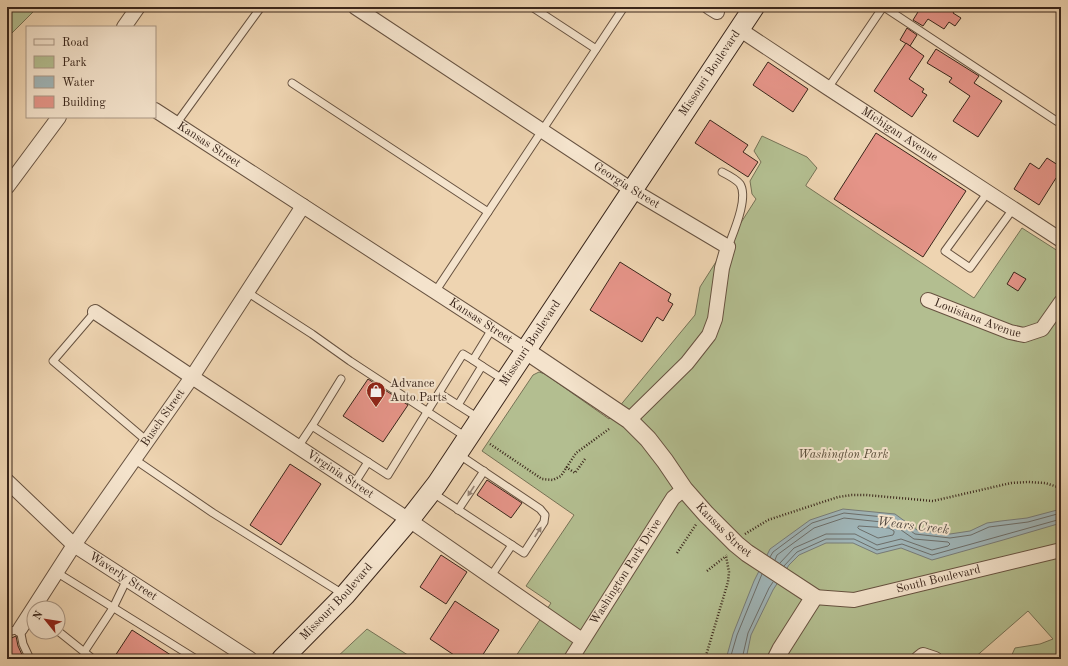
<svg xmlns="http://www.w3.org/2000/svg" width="1068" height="666" viewBox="0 0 1068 666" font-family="'Old Standard TT',serif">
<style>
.green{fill:#b3be90;stroke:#767256}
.water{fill:#9fb5b8;stroke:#777c79}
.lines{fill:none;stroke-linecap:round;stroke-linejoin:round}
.shore{stroke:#6c6e6a;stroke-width:1}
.building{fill:#e59488;stroke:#3a261b}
.service-casing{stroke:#675240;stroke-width:9}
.minor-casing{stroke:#675240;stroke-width:16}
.tertiary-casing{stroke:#675240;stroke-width:19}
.secondary-casing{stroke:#3a261b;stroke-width:22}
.path{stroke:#3a261b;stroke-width:2.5;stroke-dasharray:1 2;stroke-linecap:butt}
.service{stroke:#f4e3cc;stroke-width:7}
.minor{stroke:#f4e3cc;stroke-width:14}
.tertiary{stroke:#f4e3cc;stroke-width:17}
.secondary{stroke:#f4e3cc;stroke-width:20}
.oneway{fill:#978474}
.labels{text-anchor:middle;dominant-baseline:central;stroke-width:4;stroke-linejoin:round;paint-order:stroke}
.street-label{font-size:12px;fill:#3a261b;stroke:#f4e3cc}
.poi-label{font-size:12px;fill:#3a261b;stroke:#f4e3cc;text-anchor:start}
.park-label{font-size:12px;font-style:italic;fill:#584c38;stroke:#f4e3cc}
.water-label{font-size:13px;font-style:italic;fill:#534a42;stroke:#f4e3cc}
</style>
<rect width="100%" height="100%" fill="#eed4b1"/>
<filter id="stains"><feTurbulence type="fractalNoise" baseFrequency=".005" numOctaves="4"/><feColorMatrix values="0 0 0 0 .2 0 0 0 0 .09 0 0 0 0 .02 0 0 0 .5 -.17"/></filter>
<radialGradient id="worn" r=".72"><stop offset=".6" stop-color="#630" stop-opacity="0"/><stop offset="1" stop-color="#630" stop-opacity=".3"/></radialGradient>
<!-- green -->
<g class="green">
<path d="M7,7H38L7,38Z"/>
<path d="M762,136L807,157L817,168L806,185V186L974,298L1022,228L1061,253V659H1010L1015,648L1040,644L1053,639L1028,611L973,659H947L933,653L923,655L911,659H514L551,603L526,586L574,515L482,451L533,375L539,372L545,374L609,419L695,315L700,287L756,199L752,194L750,181L761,162L754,151Z"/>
<path d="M367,629L414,659H335Z"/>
</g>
<!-- water -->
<path class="water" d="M843,509L895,514L917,530L950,534L970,531L987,523L1001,521L1027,518L1061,509V523L1003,540L932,560L901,548L877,554L853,543H826L799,555L789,565L773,590L751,635L746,659H726L733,634L754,581L770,549L810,520Z"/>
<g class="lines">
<!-- shore -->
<g class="shore">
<path d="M859,526L889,528L894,531V533L893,535L878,538L859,529L858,528Z"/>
<path d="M770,557L773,552L812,523L844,513L893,518L915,534L950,538L971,535L989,527L1028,522L1061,513"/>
<path d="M775,560L777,555L814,528L844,518L891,523L914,539L948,542L950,544L948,546L932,550L901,539L877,545L855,534H826L794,548L780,563"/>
<path d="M784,566L797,552L826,539H854L877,550L902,544L932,555L1061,519"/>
<path d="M730,659L737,635L762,574"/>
<path d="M742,659L748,633L769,588L773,582"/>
</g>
</g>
<!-- building -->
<g class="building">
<path d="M921,7H957L953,13L961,18L955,26L949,22L944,29L928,19L923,26L913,20Z"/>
<path d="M907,28L917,35L910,46L900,40Z"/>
<path d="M906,43L924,56L909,79L924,89L922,92L927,95L912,117L874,91Z"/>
<path d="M936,49L979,76L974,83L1002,101L978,137L953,121L970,96L949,82L952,78L927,63Z"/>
<path d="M768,62L808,89L793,112L753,85Z"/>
<path d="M710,120L748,145L743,152L758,162L748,177L695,143Z"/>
<path d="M876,133L966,191L923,257L834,199Z"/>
<path d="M1047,158L1061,167V181L1056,178L1039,205L1014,189L1030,163L1039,169Z"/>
<path d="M620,262L671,294L668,301L673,304L663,321L657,317L642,342L590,310Z"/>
<path d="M1014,272L1026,279L1018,291L1007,284Z"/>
<path d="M368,379L408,405L383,442L343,416Z"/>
<path d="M290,464L321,484L281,545L250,525Z"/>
<path d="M487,480L522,503L511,518L477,495Z"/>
<path d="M441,555L467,572L446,604L420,587Z"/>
<path d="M455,601L499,630L480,659H460L430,639Z"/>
<path d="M132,630L177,659H113Z"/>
<path d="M16,636L18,646L24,659H7V640Z"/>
</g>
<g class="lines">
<defs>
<g id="service">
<path d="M532,7L596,49"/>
<path d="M884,7L1061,124"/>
<path d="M292,83L488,212"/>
<path d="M828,88L883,7"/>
<path d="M176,124L261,7"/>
<path d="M722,172C728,175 736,179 740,184C749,198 733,233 728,247"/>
<path d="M988,192L945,251L970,268L1013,209"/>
<path d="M247,292L312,334L350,361L466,437"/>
<path d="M435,292L624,7"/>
<path d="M95,312L53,361L147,441"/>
<path d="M482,366L504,380"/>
<path d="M341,379L312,426L388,475L463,354L473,360"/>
<path d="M439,393L480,419"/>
<path d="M458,405L482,366L473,360L492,329"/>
<path d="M298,447L312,426"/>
<path d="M134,459L213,513L343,594"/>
<path d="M354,484L368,462"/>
<path d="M433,493L524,553L544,522L545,515L540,509L458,454"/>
<path d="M458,510L484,471"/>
<path d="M56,572L196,659"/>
<path d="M491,576L512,545"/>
<path d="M58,631L93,659"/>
<path d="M7,632L20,629L23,644L30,659"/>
<path d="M84,652L113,608L127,579"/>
</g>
<g id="minor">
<path id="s1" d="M355,7L632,190L728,247L722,268L715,319L709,335L687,363L629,420"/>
<path d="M709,7L717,12"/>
<path d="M124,27L138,7"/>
<path id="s2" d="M739,29L828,88L1061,240"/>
<path id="s3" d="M155,110L525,350"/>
<path d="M7,187L59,117"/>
<path id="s4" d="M928,300L1010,332L1024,335L1042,329L1061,302"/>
<path id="s5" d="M95,312L192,377L409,520L582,640"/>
<path id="s6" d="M7,481L74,545L250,659"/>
<path id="s7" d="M814,597L854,600L1061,550"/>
<path id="s8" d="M20,629L74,545L192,377L303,206"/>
<path id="s9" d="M571,659L673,498L684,489"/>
<path d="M918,659L923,655L935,659"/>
</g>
<g id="tertiary">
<path id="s10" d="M525,350L629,420L648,439L665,461L684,489L706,514L736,544L747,553L814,597L781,649L776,659"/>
</g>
<g id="secondary">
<path id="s11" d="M282,659L345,595L409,520L437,484L754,7"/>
</g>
</defs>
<!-- service casing -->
<use href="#service" class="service-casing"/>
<!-- minor casing -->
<use href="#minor" class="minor-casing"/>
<!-- tertiary casing -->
<use href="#tertiary" class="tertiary-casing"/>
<!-- secondary casing -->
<use href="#secondary" class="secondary-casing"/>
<!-- path -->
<g class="path">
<path d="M490,444L542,479L553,480L561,476L576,453L609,429"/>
<path d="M566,467L575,473L585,459"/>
<path d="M745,534L768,520L838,497L852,495H866L933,501L1011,483L1028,482L1045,483L1061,488"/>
<path d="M677,553L697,523"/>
<path d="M707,571L726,556"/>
<path d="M705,659L728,582L729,572L726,556L727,555"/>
</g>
<!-- service -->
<use href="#service" class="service"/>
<!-- minor -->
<use href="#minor" class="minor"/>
<!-- tertiary -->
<use href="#tertiary" class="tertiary"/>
<!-- secondary -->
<use href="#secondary" class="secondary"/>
</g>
<!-- one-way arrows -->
<defs><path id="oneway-solid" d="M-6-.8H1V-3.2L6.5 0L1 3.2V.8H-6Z"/></defs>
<g class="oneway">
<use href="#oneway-solid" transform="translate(471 491) rotate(123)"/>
<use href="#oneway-solid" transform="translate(538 532) rotate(-57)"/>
</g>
<!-- icons -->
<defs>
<symbol id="shop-pin" viewBox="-11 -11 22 30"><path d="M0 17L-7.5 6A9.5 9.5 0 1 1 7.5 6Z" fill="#8f2418" stroke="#f4e3cc"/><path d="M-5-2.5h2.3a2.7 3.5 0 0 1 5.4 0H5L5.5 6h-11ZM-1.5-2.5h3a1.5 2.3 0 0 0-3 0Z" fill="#fff"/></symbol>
</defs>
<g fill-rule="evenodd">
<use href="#shop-pin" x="365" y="380" width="22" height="30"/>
</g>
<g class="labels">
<!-- street labels -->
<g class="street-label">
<text stroke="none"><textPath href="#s11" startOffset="727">Missouri Boulevard</textPath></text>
<text stroke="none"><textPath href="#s2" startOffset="192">Michigan Avenue</textPath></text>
<text stroke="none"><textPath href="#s3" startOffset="64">Kansas Street</textPath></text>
<text stroke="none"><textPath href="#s1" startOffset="325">Georgia Street</textPath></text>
<text stroke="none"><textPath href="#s4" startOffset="53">Louisiana Avenue</textPath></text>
<text stroke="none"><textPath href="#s3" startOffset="388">Kansas Street</textPath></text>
<text stroke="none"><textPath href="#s11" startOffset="403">Missouri Boulevard</textPath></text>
<text stroke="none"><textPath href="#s8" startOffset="255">Busch Street</textPath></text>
<text stroke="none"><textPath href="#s5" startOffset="294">Virginia Street</textPath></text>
<text stroke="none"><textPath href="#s10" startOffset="271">Kansas Street</textPath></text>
<text stroke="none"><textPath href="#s9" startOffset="103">Washington Park Drive</textPath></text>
<text stroke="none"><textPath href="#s6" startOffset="151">Waverly Street</textPath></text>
<text stroke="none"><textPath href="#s7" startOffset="127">South Boulevard</textPath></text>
<text stroke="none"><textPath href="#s11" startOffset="79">Missouri Boulevard</textPath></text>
</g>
<!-- poi labels -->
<g class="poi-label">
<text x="390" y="384">Advance<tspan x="390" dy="14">Auto Parts</tspan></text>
</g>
<!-- park labels -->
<g class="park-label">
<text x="843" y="455">Washington Park</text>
</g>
<!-- water labels -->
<g class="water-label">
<text transform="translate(913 526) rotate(7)">Wears Creek</text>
</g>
</g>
<!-- margin -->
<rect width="1068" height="666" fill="none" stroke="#eed4b1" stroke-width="24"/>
<rect x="8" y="8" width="1052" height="650" fill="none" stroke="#3a261b" stroke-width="2"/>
<rect x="12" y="12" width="1044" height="642" fill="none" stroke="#3a261b"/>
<!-- legend -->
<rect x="26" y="26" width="130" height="92" fill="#f4e3cc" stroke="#aa9785"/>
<rect x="34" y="39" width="20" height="6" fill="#f4e3cc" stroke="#aa9785"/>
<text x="62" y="46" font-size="12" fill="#3a261b">Road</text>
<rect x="34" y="56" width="20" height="12" fill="#b3be90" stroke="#aa9785"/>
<text x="62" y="66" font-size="12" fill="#3a261b">Park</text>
<rect x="34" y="76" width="20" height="12" fill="#9fb5b8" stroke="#aa9785"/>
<text x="62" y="86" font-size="12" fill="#3a261b">Water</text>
<rect x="34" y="96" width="20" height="12" fill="#e59488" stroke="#aa9785"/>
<text x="62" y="106" font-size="12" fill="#3a261b">Building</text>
<!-- north arrow -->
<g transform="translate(46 620) rotate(300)"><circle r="19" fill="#f4e3cc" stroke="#aa9785"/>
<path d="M0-3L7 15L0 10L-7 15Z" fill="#8f2418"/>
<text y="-6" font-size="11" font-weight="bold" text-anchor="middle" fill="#3a261b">N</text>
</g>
<rect width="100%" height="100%" filter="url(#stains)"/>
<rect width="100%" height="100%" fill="url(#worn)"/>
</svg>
